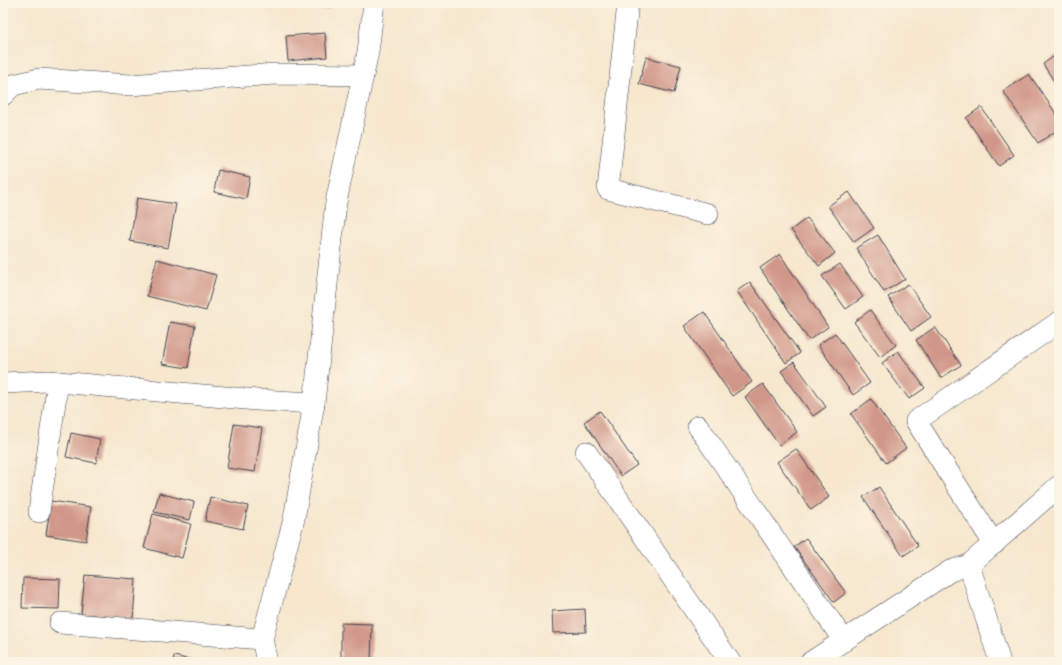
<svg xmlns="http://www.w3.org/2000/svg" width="1062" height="665" viewBox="0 0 1062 665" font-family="Sriracha,sans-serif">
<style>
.building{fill:#d09688}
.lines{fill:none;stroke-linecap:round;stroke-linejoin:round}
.minor-casing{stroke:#424051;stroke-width:22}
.minor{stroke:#fff;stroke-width:21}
</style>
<rect width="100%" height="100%" fill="#fcf5e5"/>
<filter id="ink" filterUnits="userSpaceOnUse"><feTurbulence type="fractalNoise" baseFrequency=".025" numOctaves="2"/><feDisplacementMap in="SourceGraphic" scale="8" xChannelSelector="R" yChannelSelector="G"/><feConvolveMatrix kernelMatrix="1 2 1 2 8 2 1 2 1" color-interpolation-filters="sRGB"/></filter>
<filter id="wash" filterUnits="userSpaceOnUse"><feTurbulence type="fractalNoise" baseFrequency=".012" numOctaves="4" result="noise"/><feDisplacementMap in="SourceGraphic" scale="16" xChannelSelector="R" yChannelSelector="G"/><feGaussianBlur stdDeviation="0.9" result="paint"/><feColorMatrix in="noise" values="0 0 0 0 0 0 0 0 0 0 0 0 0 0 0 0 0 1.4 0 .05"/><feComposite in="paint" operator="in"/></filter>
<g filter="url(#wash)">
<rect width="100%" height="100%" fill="#f6e7cd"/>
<g id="blocks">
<!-- building -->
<g class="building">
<path d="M292,3H332V7L292,5Z"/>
<path d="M325,33L327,57L288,61L286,36Z"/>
<path d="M1059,53V89L1043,64Z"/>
<path d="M646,57L681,66L674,93L639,84Z"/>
<path d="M1029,74L1059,118V129L1038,143L1003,91Z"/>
<path d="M981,107L1014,155L999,166L966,118Z"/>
<path d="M218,170L250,177L246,199L214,192Z"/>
<path d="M849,192L874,228L854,242L828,206Z"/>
<path d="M137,198L176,204L168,248L130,241Z"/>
<path d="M807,218L835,253L819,266L791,230Z"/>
<path d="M878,235L905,279L884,292L856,248Z"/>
<path d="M780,254L828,327L809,340L760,268Z"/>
<path d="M157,259L216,275L206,311L147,296Z"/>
<path d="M840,264L863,297L846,309L822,276Z"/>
<path d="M750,282L800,353L786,363L737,291Z"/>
<path d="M908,284L931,317L911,331L888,297Z"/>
<path d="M870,310L896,345L880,357L854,322Z"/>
<path d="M704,312L752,382L732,396L684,326Z"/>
<path d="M170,322L195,326L188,368L162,364Z"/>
<path d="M935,327L961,365L941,378L916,340Z"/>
<path d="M835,333L870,383L853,395L818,345Z"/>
<path d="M898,351L925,388L909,399L882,363Z"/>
<path d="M794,362L826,407L813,416L781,371Z"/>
<path d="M763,384L797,432L779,445L745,397Z"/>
<path d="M871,399L906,448L886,463L851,414Z"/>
<path d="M600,411L637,465L621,476L584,422Z"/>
<path d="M234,424L262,428L255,472L227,468Z"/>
<path d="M71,433L100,439L96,463L66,457Z"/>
<path d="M796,449L829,497L811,510L777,462Z"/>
<path d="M879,487L918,546L903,556L863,497Z"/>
<path d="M159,493L194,502L190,520L154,512Z"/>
<path d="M210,497L248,506L243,529L205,521Z"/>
<path d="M51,501L91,507L86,541L46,535Z"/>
<path d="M153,514L191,524L182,558L144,548Z"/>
<path d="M806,538L846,593L834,602L794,547Z"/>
<path d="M85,575L136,579L133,619L81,614Z"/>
<path d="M23,578L60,579L59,609L22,608Z"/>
<path d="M585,609L586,632L553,633L552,611Z"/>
<path d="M341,623L372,624L371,662H341Z"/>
<path d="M174,656L195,661V662H173Z"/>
</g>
</g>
</g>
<g filter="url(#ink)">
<use href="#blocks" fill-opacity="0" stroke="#424051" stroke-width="1"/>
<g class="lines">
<defs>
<g id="minor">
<path d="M628,3L608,189L708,214"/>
<path d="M3,95L13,85L39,79L130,85L275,74L363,75"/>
<path d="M3,383L48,381L257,400L314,403"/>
<path d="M698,426L844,641"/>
<path d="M586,452L730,662"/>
<path d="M39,512L58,382"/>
<path d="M994,544L916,421L1059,322"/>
<path d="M60,623L262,639"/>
<path d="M267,662L262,639L294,519L314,403L336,202L368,52L374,3"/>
<path d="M811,662L950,571L969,565"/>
<path d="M1000,662L969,565L1059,486"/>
</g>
</defs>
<!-- minor casing -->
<use href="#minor" class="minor-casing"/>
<!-- minor -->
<use href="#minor" class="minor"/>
</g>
</g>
<!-- margin -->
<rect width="1062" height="665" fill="none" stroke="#fcf5e5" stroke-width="16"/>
</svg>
